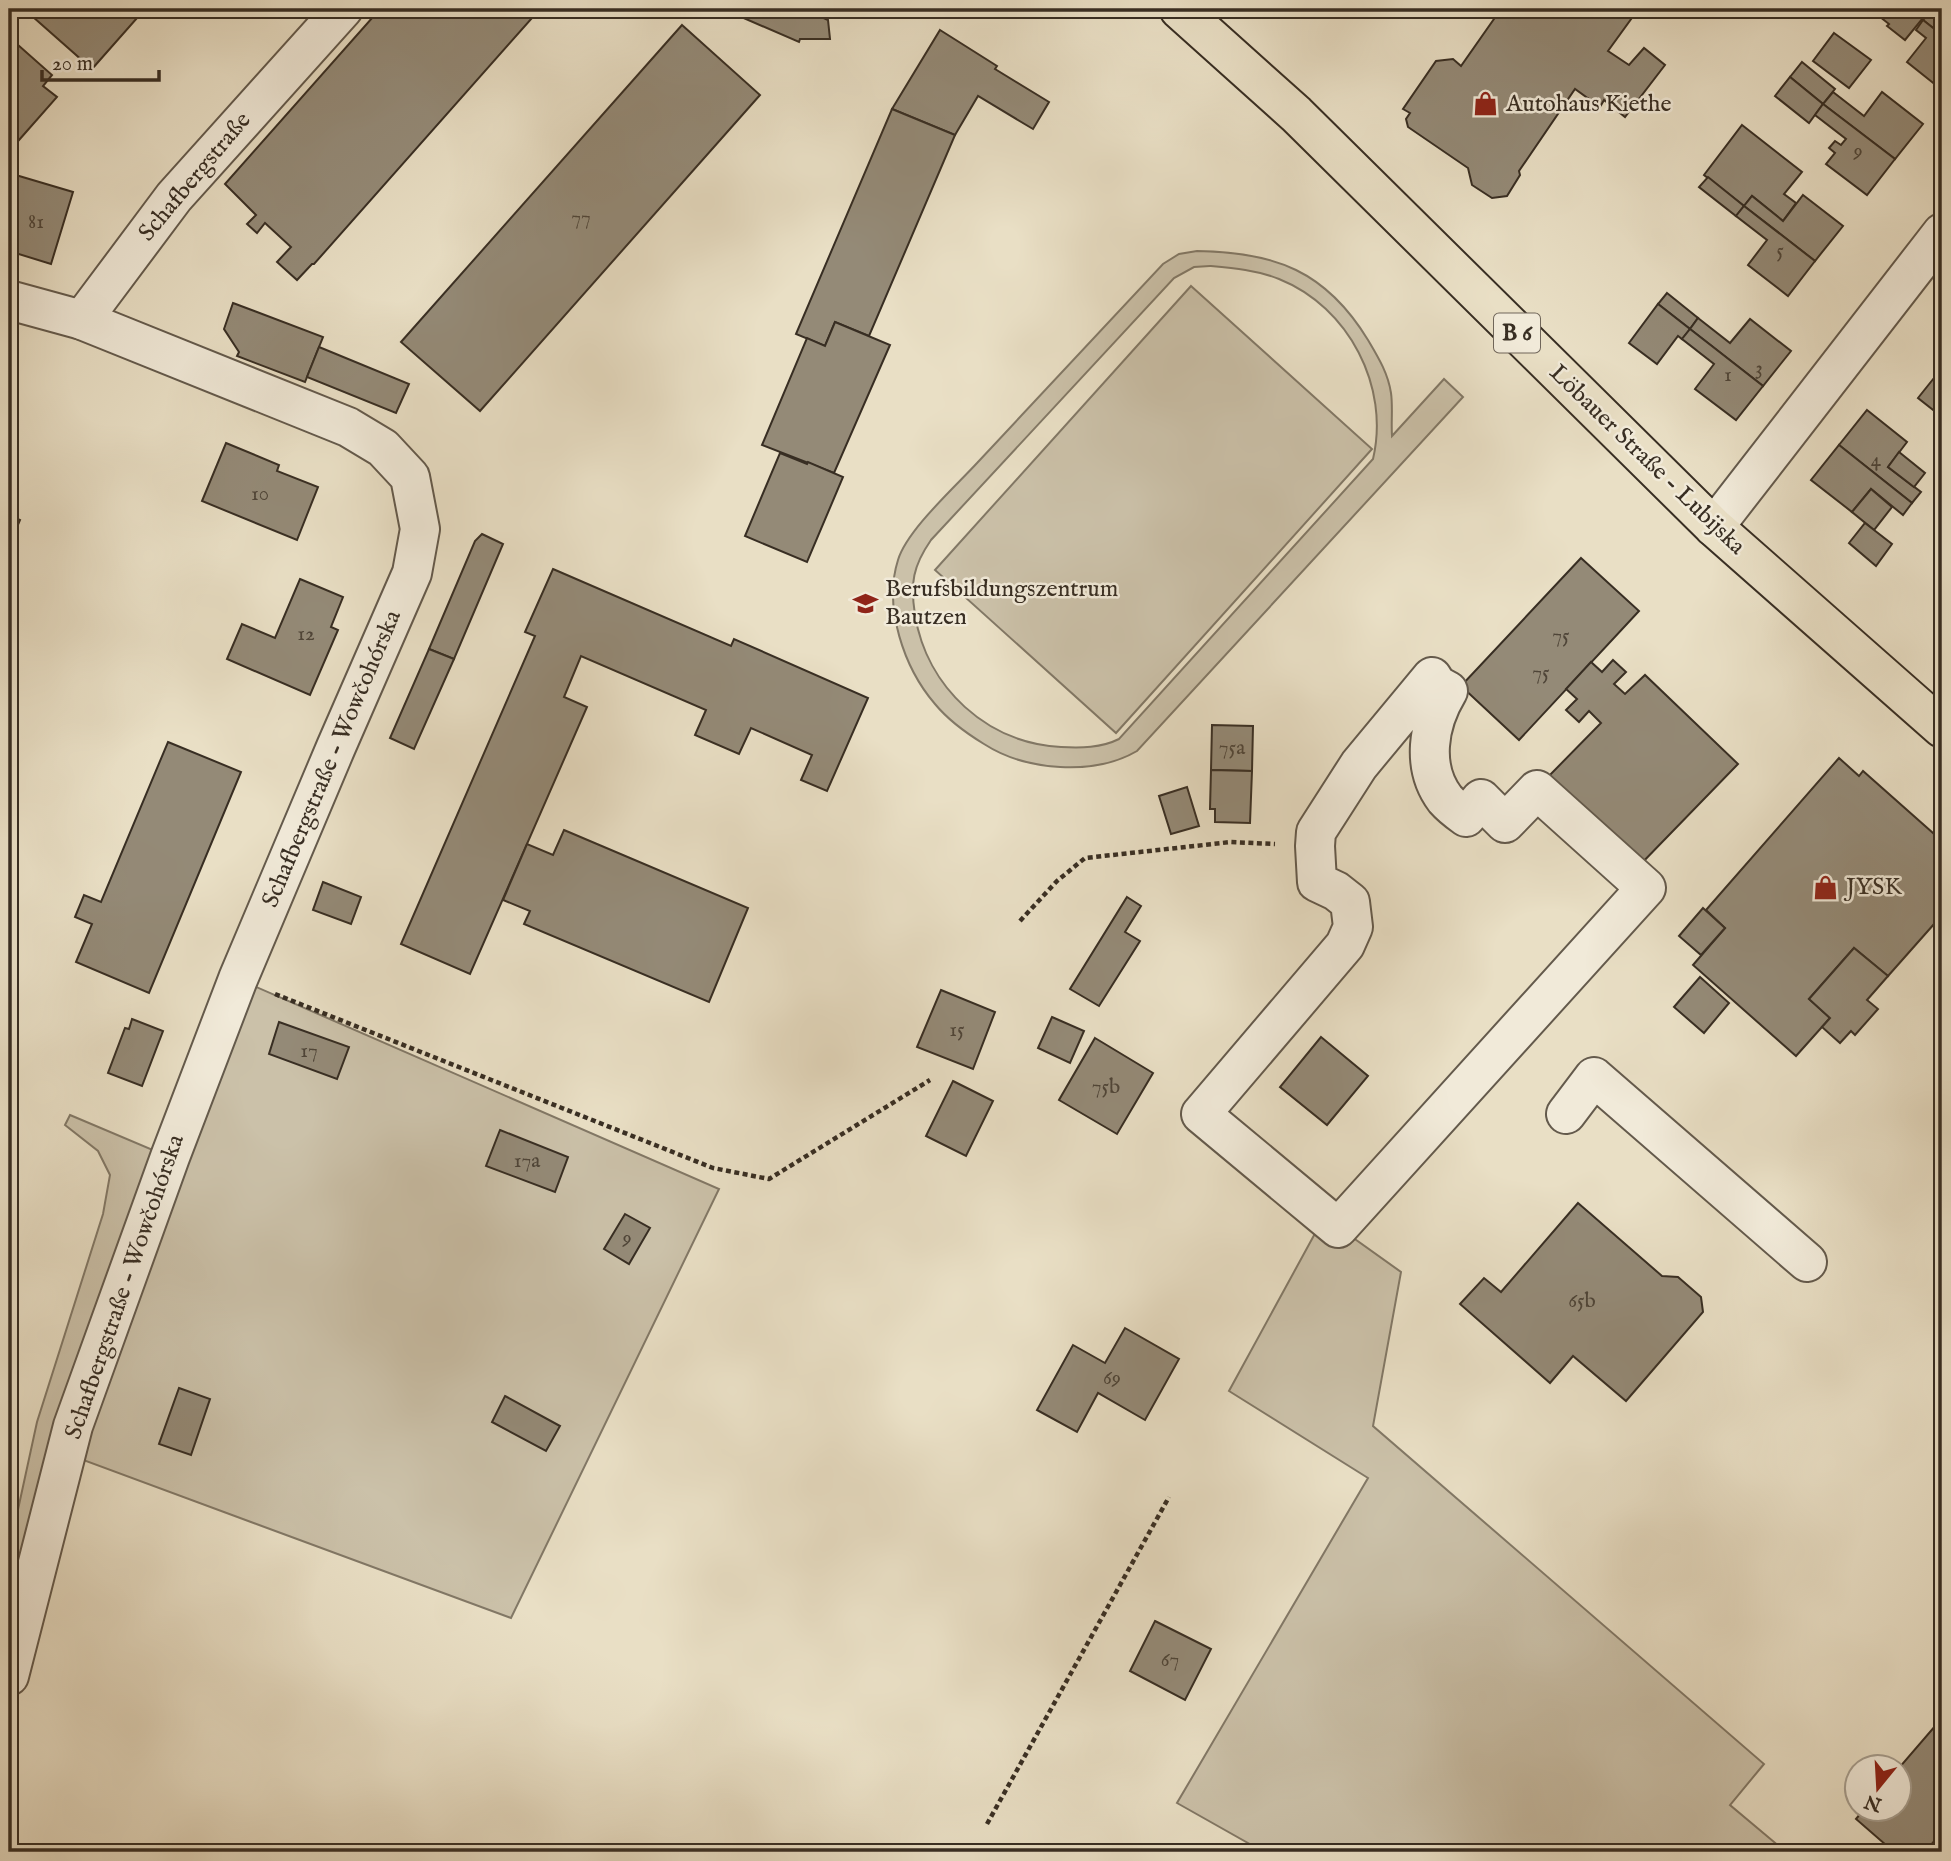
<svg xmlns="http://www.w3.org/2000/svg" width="1951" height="1861" viewBox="0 0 1951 1861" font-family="'IM FELL English',serif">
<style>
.green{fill:#cbc1a9;stroke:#827866;stroke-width:2;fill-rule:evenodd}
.building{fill:#948a77;stroke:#382e23;stroke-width:2}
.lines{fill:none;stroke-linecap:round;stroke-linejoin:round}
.minor-casing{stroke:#645a4c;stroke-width:42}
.major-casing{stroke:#382e23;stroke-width:42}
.path{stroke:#382e23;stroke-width:4.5;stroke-dasharray:5 3.5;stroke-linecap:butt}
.minor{stroke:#f1ead9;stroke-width:38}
.major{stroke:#e9dfc5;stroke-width:38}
.labels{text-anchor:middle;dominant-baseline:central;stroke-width:5;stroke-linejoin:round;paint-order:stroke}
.number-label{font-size:21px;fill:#4f4538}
.shield{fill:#f1ead9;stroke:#70665a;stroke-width:2}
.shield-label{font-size:23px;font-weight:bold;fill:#382e23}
.poi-label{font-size:24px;fill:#382e23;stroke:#f1ead9;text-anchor:start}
.street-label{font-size:24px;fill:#382e23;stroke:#f1ead9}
</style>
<rect width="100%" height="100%" fill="#e9dfc5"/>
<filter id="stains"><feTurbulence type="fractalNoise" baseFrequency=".00286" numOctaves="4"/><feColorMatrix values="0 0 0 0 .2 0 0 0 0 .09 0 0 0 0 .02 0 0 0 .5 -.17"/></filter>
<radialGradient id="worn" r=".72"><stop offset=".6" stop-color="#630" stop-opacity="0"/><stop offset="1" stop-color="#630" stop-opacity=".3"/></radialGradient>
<!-- green -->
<g class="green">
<path d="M1197,251C1275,252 1326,271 1368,340C1378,357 1388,373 1391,393C1393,407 1391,422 1392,436L1444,379L1463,397L1137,751C1094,776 1026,771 984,744C966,733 949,721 935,704C904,668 883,607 898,560C907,530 956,486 978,462C1040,396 1102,330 1163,264L1179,254ZM1210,266C1233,268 1257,270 1279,279C1349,307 1390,387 1373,459L1119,739C1101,748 1081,748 1061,747C987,743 927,688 915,615C910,583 913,566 931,540L1174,278L1194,267Z"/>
<path d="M1191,286L1372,449L1116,733L935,570Z"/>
<path d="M238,979L719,1189L511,1618L67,1454Z"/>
<path d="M70,1115L160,1153L9,1628V1551L37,1422L103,1214L110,1175L98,1151L65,1125Z"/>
<path d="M1324,1217L1401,1272L1373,1426L1764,1764L1730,1805L1786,1852H1264L1177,1803L1368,1478L1229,1391Z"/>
</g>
<!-- building -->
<g class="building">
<path d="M24,9H145L92,69Z"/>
<path d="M380,9H540L314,264H312L297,280L277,262L291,247L265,223L257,233L247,224L256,215L225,184Z"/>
<path d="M723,9H804L828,20L830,39H800L799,42Z"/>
<path d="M1501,9H1624L1634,15L1608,51L1629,65L1644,48L1665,65L1625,117L1604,100L1600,107L1575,89L1519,171L1520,175L1507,196L1492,198L1472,185L1468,168L1408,127L1406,119L1410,113L1403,109L1436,61L1453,59L1461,66Z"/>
<path d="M1870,9H1911L1923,18L1905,40L1887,26L1889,24Z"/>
<path d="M1932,9L1942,14V35L1923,20Z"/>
<path d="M1923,20L1942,35V90L1907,62L1926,38L1916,30Z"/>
<path d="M682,25L760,95L480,411L401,342Z"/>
<path d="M940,30L997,66L995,69L1049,102L1033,129L978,96L955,135L892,109Z"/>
<path d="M1834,33L1871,60L1849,88L1813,61Z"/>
<path d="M9,37L52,75L43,86L57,97L19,140L9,132Z"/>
<path d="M1802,62L1835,89L1823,104L1790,77Z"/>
<path d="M1790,77L1823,104L1809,123L1775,96Z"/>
<path d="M1833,92L1864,116L1882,92L1923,124L1895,159L1823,104Z"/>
<path d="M1823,104L1895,159L1867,195L1826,164L1835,153L1829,148L1835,141L1841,145L1846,139L1815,115Z"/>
<path d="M892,109L955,135L869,336L835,322L825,346L796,334Z"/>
<path d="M1742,125L1802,172L1784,194L1796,203L1783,221L1752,196L1744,206L1704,175Z"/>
<path d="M9,173L73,192L51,264L9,251Z"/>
<path d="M1708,177L1744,206L1736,216L1699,187Z"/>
<path d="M1803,195L1843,226L1815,261L1744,206L1752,196L1783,221Z"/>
<path d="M1744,206L1815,261L1788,296L1748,265L1767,240L1736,216Z"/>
<path d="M1667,293L1698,318L1690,329L1658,304Z"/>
<path d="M233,303L323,337L305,382L237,356L239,352L224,329Z"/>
<path d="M1658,304L1690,329L1682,339L1678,336L1657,364L1629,343Z"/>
<path d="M1698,318L1730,343L1750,319L1791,351L1763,386L1690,329Z"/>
<path d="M835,322L890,345L834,473L762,445L807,338L825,346Z"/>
<path d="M1690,329L1763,386L1736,420L1695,389L1714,364L1682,339Z"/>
<path d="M319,347L409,384L396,413L307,377Z"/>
<path d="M1942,368V417L1918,398Z"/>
<path d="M1867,410L1907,442L1888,467L1921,492L1912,503L1839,445Z"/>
<path d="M226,443L279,465L277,471L318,487L297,540L202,501Z"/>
<path d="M1839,445L1912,503L1903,515L1871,489L1852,512L1811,480Z"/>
<path d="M1899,452L1925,473L1914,487L1888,467Z"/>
<path d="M780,453L807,464L808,462L843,477L807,562L745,536Z"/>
<path d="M1871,489L1892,507L1874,530L1852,512Z"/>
<path d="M9,515L20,520L9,546Z"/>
<path d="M1865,523L1892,544L1876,566L1849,543Z"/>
<path d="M482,534L503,544L454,659L429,649L475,541Z"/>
<path d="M1581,558L1639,611L1519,740L1461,686Z"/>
<path d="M553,569L731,646L734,639L868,698L827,791L801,780L812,755L751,728L739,754L695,735L706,710L581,656L564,697L587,707L470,974L401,944L535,636L525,632Z"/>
<path d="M300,579L343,597L331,627L338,630L310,695L227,659L242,624L275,638Z"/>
<path d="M429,649L454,659L414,749L390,738Z"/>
<path d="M1613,660L1626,672L1614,684L1625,694L1645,675L1738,764L1636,869L1544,781L1601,723L1589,711L1579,722L1566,710L1577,699L1566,689L1591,662L1602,672Z"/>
<path d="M1212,725L1253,726L1252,771L1211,770Z"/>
<path d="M168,742L241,772L149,993L76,962L92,924L75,917L84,895L101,902Z"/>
<path d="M1839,758L1859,776L1863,771L1942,841V915L1888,976L1854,948L1809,999L1830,1018L1796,1056L1693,965L1725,928L1706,910Z"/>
<path d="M1211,770L1252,771L1250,823L1215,822V809H1210Z"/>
<path d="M1187,787L1199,826L1171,834L1159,796Z"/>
<path d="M564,830L748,908L709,1002L524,924L530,911L503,900L527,844L553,855Z"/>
<path d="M323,882L361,897L351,924L313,910Z"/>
<path d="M1127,897L1141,906L1125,932L1140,941L1099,1006L1070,989Z"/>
<path d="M1703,908L1725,928L1701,955L1679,936Z"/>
<path d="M1854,948L1888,976L1867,1000L1878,1009L1855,1035L1851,1031L1840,1043L1822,1027L1830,1018L1809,999Z"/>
<path d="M1700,977L1729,1003L1704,1033L1674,1007Z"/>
<path d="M941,990L995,1012L973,1069L917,1047Z"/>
<path d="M1052,1017L1084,1031L1070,1063L1038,1048Z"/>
<path d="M132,1019L163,1031L142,1086L108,1073L125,1028L129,1029Z"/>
<path d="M279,1022L349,1047L337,1079L269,1054Z"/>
<path d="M1321,1037L1368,1076L1327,1125L1280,1087Z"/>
<path d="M1095,1038L1153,1073L1117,1134L1059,1100Z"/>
<path d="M953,1081L993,1101L966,1156L926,1136Z"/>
<path d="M500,1130L568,1157L555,1192L486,1166Z"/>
<path d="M1578,1203L1662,1276L1678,1277L1701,1297L1703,1312L1626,1401L1573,1356L1550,1383L1460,1304L1484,1278L1501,1292Z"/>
<path d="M625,1214L650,1228L629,1264L604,1249Z"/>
<path d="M1125,1328L1179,1359L1145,1420L1098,1393L1077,1432L1037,1410L1073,1345L1105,1363Z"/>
<path d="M179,1388L210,1399L191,1455L159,1444Z"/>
<path d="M505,1396L560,1426L546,1451L492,1422Z"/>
<path d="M1155,1621L1211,1649L1185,1700L1130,1671Z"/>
<path d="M1942,1718V1832L1925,1852H1894L1856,1819L1865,1808H1898V1769Z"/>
</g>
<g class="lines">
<defs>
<g id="minor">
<path d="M9,300L82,320L348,427L383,448L410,477L420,529L412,573L336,747L238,979L170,1157L73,1426L9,1676"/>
<path d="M82,320L174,197L343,9"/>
<path d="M1714,527L1942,233"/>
<path d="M1432,677L1437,685L1448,691C1428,724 1421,767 1445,799C1451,806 1459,812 1466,817L1481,799L1505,823L1537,790L1646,888L1338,1228L1201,1114L1345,945L1353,927L1350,902L1336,891L1317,882L1315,846L1316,832L1359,765Z"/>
<path d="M1566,1114L1594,1077L1807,1262"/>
</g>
<path id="major" d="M1179,9L1296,114L1714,527L1942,728"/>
</defs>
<!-- minor casing -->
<use href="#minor" class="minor-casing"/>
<!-- major casing -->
<use href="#major" class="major-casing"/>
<!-- path -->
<g class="path">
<path d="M1020,921L1057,881L1085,858L1231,842L1275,844"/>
<path d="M275,994L713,1168L769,1179L930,1080"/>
<path d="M987,1824L1169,1497"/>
</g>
<!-- minor -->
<use href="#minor" class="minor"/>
<!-- major -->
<use href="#major" class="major"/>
</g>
<!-- icons -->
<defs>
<symbol id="shop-bare" viewBox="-9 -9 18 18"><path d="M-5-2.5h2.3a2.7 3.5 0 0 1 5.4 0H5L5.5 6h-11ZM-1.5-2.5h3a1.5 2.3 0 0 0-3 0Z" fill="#8f2418" stroke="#f1ead9" stroke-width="2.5" paint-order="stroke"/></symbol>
<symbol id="school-bare" viewBox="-9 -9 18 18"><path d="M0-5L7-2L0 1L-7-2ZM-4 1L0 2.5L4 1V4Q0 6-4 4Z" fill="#8f2418" stroke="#f1ead9" stroke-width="2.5" paint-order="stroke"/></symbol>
</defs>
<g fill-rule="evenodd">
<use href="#shop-bare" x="1468" y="86" width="35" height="35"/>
<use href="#school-bare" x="848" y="586" width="35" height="35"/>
<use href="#shop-bare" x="1808" y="870" width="35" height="35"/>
</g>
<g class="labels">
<!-- number labels -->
<g class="number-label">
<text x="1858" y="151">9</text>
<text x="581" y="218">77</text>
<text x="36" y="222">81</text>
<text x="1780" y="251">5</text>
<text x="1759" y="368">3</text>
<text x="1728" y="375">1</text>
<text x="1876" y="460">4</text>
<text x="260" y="494">10</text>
<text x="306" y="634">12</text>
<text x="1561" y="636">75</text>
<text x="1541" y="673">75</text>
<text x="1232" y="748">75a</text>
<text x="957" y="1030">15</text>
<text x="309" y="1051">17</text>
<text x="1106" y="1087">75b</text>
<text x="527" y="1161">17a</text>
<text x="627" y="1238">9</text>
<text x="1582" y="1301">65b</text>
<text x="1112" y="1378">69</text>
<text x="1170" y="1660">67</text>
</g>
<!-- shield labels -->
<rect class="shield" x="1494" y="313.5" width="46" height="39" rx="5"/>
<g class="shield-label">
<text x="1517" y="333">B 6</text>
</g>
<!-- poi labels -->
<g class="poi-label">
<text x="1506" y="104">Autohaus Kiethe</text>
<text x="885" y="589">Berufsbildungszentrum<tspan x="885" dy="28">Bautzen</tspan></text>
<text x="1846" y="887">JYSK</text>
</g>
<!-- street labels -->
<g class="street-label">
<text transform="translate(195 177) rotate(-50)">Schafbergstraße</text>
<text transform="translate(1647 460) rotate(44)">Löbauer Straße - Lubijska</text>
<text transform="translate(332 759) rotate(-67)">Schafbergstraße - Wowčohórska</text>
<text transform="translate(125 1287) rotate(-71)">Schafbergstraße - Wowčohórska</text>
</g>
</g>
<!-- margin -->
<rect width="1951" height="1861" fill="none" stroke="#e9dfc5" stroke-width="35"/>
<rect x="10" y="10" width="1930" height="1840" fill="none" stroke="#382e23" stroke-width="3.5"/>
<rect x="18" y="18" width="1916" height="1826" fill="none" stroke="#382e23" stroke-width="2"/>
<!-- north arrow -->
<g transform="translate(1878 1788) rotate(198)"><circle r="33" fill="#f1ead9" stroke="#a79f90" stroke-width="2"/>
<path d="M0-5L12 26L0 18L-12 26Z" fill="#8f2418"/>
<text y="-10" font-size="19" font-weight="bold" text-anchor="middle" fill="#382e23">N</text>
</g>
<!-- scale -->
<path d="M42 70v10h117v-10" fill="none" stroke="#382e23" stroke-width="3.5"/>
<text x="52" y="70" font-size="21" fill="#382e23" stroke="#f1ead9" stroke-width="5" paint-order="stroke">20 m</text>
<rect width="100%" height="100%" filter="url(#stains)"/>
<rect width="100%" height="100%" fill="url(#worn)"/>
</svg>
